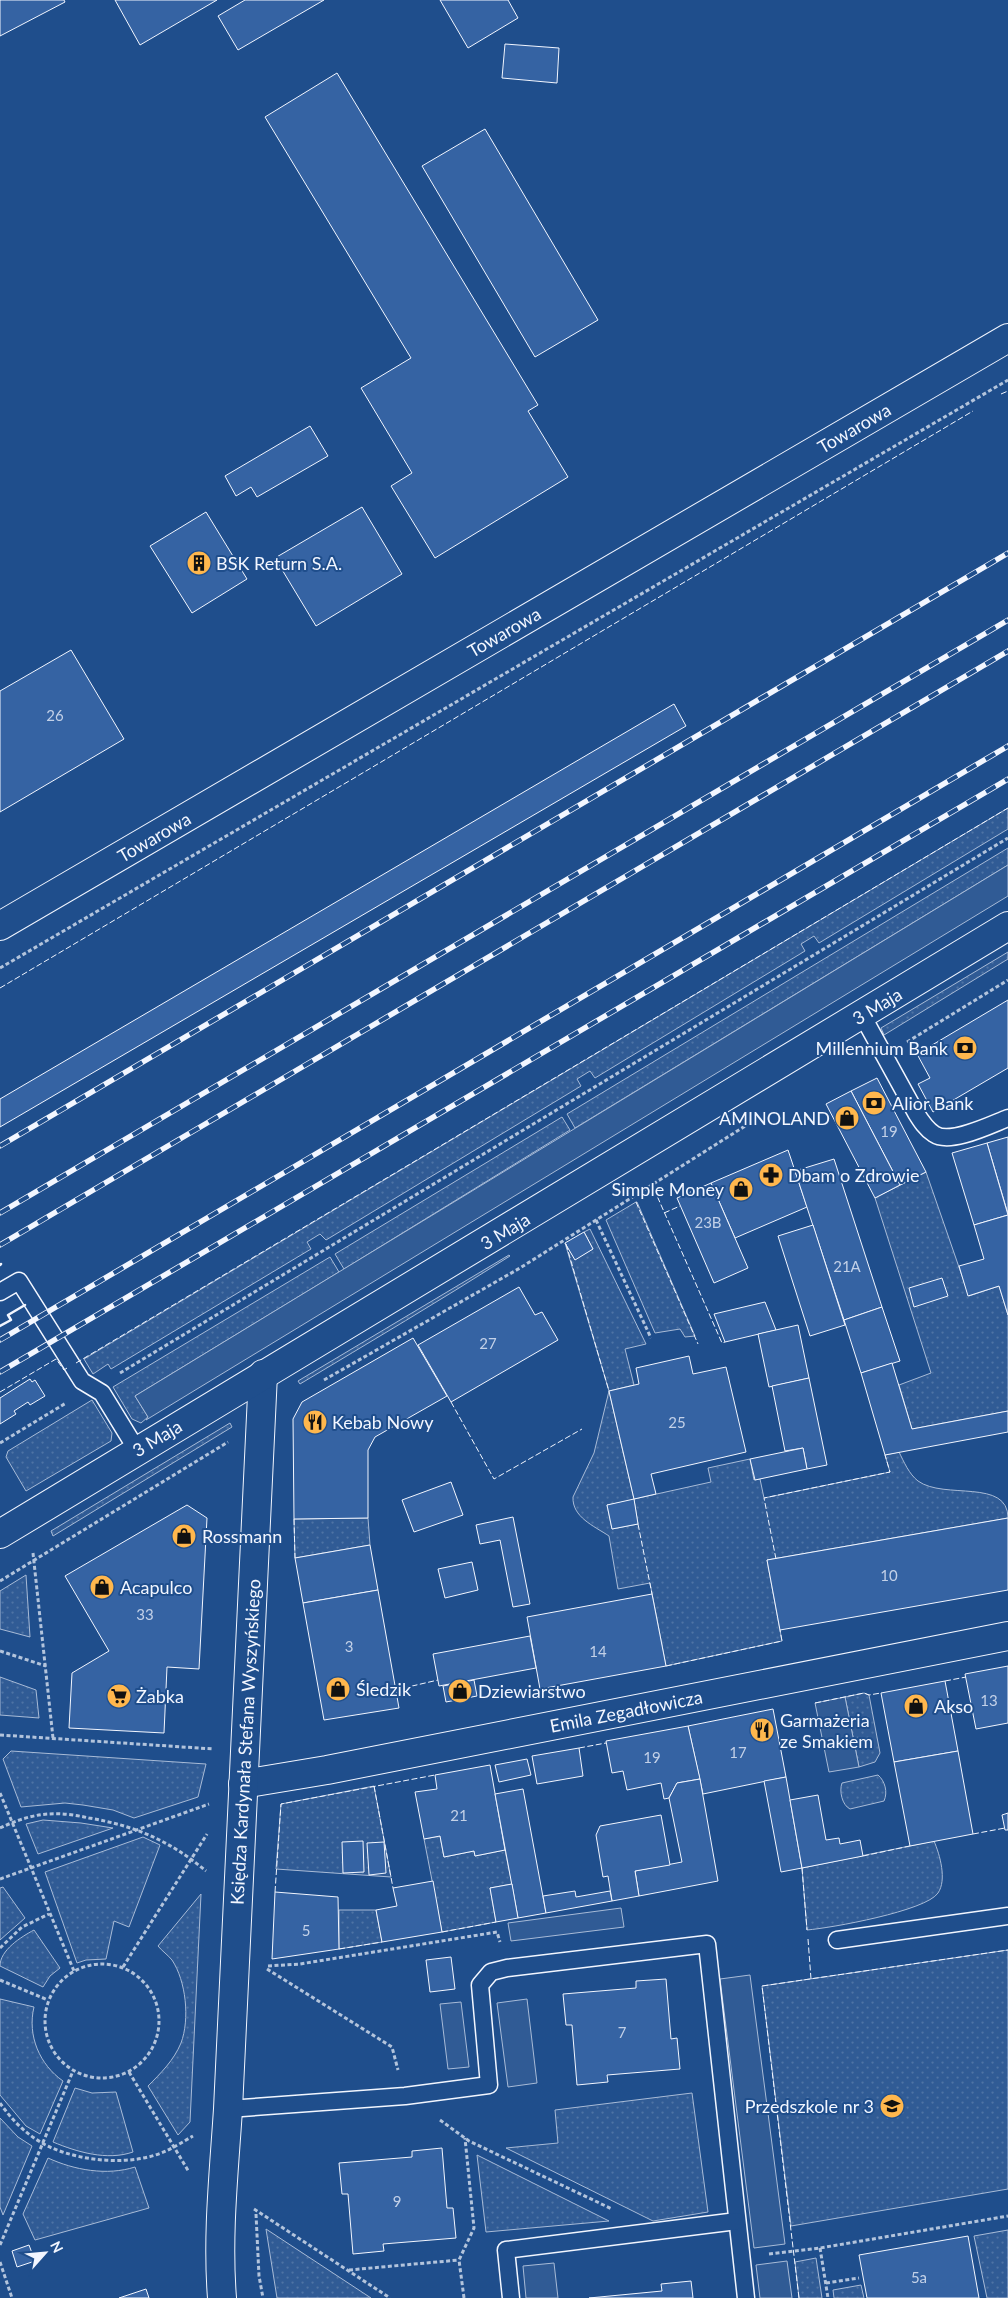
<svg xmlns="http://www.w3.org/2000/svg" width="1008" height="2298" viewBox="0 0 1008 2298" font-family="Lato,sans-serif">
<style>
.grass{fill:url(#grass-dots);stroke:#a8bbd7;fill-rule:evenodd}
.pitch{fill:#305b95;stroke:#a8bbd7}
.building{fill:#3563a3;stroke:#f2f6ff}
.lines{fill:none;stroke-linecap:round;stroke-linejoin:round}
.lane-casing{stroke:#f2f6ff;stroke-width:19}
.street-casing{stroke:#f2f6ff;stroke-width:30}
.secondary-casing{stroke:#f2f6ff;stroke-width:30}
.path{stroke:#b3c4dc;stroke-width:3;stroke-dasharray:4 2.5;stroke-linecap:butt}
.lane{stroke:#1f4e8c;stroke-width:16}
.street{stroke:#1f4e8c;stroke-width:28}
.secondary{stroke:#1f4e8c;stroke-width:28}
.rail-casing{stroke:#f2f6ff;stroke-width:5.5}
.rail{stroke:#1f4e8c;stroke-width:4;stroke-dasharray:11;stroke-linecap:butt}
.fence{stroke:#f2f6ff;stroke-width:1;stroke-dasharray:6 2.5;stroke-linecap:butt}
.wall{stroke:#f2f6ff;stroke-width:2.5}
.labels{text-anchor:middle;dominant-baseline:central;stroke-width:4;stroke-linejoin:round;paint-order:stroke}
.number-label{font-size:15px;fill:#c3d1e8}
.street-label{font-size:18px;fill:#f2f6ff;stroke:#1f4e8c}
.poi-label{font-size:18px;fill:#f2f6ff;stroke:#1f4e8c;text-anchor:start}
</style>
<defs>
<pattern id="grass-dots" width="8" height="8" patternUnits="userSpaceOnUse" patternTransform="scale(1.25)"><rect width="8" height="8" fill="#305b95"/><path d="M2 2h.1M6 6h.1" fill="none" stroke="#4e73a5" stroke-width="1.8" stroke-linecap="round"/></pattern>
</defs>
<rect width="100%" height="100%" fill="#1f4e8c"/>
<!-- grass -->
<g class="grass">
<path d="M1008,808V829L819,943L814,936L801,944L805,951L595,1078L590,1071L577,1079L581,1086L326,1240L320,1234L307,1242L311,1249L111,1369L108,1364L93,1374L84,1359Z"/>
<path d="M1008,848V865L575,1128L567,1114Z"/>
<path d="M1008,952V959L884,1035L881,1028Z"/>
<path d="M562,1117L570,1130L344,1269L335,1254Z"/>
<path d="M926,1172L969,1296L999,1286L1008,1315V1411L912,1429L899,1385L931,1373L875,1198Z"/>
<path d="M636,1202H637L695,1336L685,1337L680,1329L655,1333L606,1220Z"/>
<path d="M590,1229L646,1344L625,1349L634,1385L609,1391L634,1499L711,1482L708,1468L750,1459L754,1480L760,1479L764,1498L890,1472L885,1455L899,1452C904,1462 909,1474 918,1481C944,1500 1008,1478 1008,1518L767,1560L782,1641L666,1666L650,1583L618,1589L609,1536C594,1526 572,1517 573,1497L594,1453L609,1391L565,1243L575,1259L593,1249L584,1232ZM634,1500L638,1524L612,1529L607,1505Z"/>
<path d="M509,1255L510,1256C441,1300 370,1342 300,1384L298,1381Z"/>
<path d="M330,1257L339,1272L135,1396L148,1417L141,1423L132,1419L113,1387Z"/>
<path d="M92,1400L112,1433L111,1441L26,1491L6,1457L8,1451Z"/>
<path d="M230,1423L232,1427L53,1536L51,1531Z"/>
<path d="M368,1518L370,1545L295,1558L294,1519Z"/>
<path d="M26,1575L30,1637L0,1629V1591Z"/>
<path d="M0,1677L36,1690L39,1718L0,1715Z"/>
<path d="M864,1693L869,1695L880,1753L875,1762L859,1767L845,1697Z"/>
<path d="M11,1751L206,1764L198,1797L134,1818L113,1810L83,1805L65,1803L21,1807L3,1759Z"/>
<path d="M878,1775C885,1781 888,1792 884,1801L850,1809C842,1805 839,1791 842,1783Z"/>
<path d="M374,1786L391,1877L276,1869L281,1804Z"/>
<path d="M43,1820L81,1823L113,1828L38,1854L26,1824Z"/>
<path d="M440,1836L444,1857L474,1851L475,1856L505,1850L512,1884L490,1888L496,1922L442,1932L424,1839Z"/>
<path d="M143,1837L160,1845L129,1927L114,1921L106,1959L86,1960L77,1963L45,1872Z"/>
<path d="M934,1841C940,1855 947,1880 938,1893C926,1911 831,1928 807,1930L802,1868Z"/>
<path d="M3,1887L25,1918L0,1940V1888Z"/>
<path d="M201,1894L190,2122L178,2135L148,2086C161,2073 174,2060 181,2043C190,2019 186,1981 172,1960C168,1955 162,1951 158,1946Z"/>
<path d="M339,1910H376L382,1942L339,1949Z"/>
<path d="M34,1930L60,1968L50,1976L43,1987L0,1966C0,1950 21,1937 34,1930Z"/>
<path d="M1008,1950V2189L791,2226L762,1986Z"/>
<path d="M0,1999L34,2007C27,2036 40,2065 63,2081L40,2134L26,2126L0,2095Z"/>
<path d="M75,2088L92,2093L116,2092L133,2152C107,2161 77,2152 53,2142Z"/>
<path d="M692,2093L708,2212L653,2221L506,2148L558,2143L555,2110Z"/>
<path d="M0,2118L18,2137L32,2146L3,2215L0,2207Z"/>
<path d="M477,2155L609,2221L486,2232Z"/>
<path d="M48,2158C74,2170 107,2176 135,2167L149,2208L35,2240L23,2214Z"/>
<path d="M266,2229L371,2298H277Z"/>
<path d="M1008,2230V2298H987L974,2236Z"/>
<path d="M816,2258L822,2298H799L795,2262Z"/>
<path d="M861,2285L864,2298H834L833,2290Z"/>
</g>
<!-- pitch -->
<g class="pitch">
<path d="M1008,865V896L146,1420L148,1417L135,1396Z"/>
<path d="M845,1697L859,1767L829,1772L815,1703Z"/>
<path d="M621,1908L624,1927L511,1941L508,1923Z"/>
<path d="M750,1975L785,2244L754,2248L720,1979Z"/>
<path d="M527,1999L537,2083L508,2087L497,2003Z"/>
<path d="M461,2002L469,2067L448,2069L440,2004Z"/>
<path d="M787,2261L792,2298H760L756,2265Z"/>
<path d="M554,2263L558,2298H526L523,2266Z"/>
</g>
<!-- building -->
<g class="building">
<path d="M0,0H64L65,2L0,36Z"/>
<path d="M115,0H217L140,45Z"/>
<path d="M245,0H324L238,50L218,16Z"/>
<path d="M440,0H508L518,18L468,48Z"/>
<path d="M505,44L559,48L557,83L502,78Z"/>
<path d="M337,73L538,405L528,411L568,477L435,558L391,486L412,473L361,388L411,358L265,117Z"/>
<path d="M485,129L598,320L535,357L422,166Z"/>
<path d="M310,426L328,456L257,497L251,487L236,496L225,476Z"/>
<path d="M362,507L402,574L316,626L275,558Z"/>
<path d="M206,512L247,579L192,613L150,546Z"/>
<path d="M71,650L124,739L0,812V691Z"/>
<path d="M674,704L686,726L0,1127V1099Z"/>
<path d="M1008,1000V1068L933,1112L918,1084L930,1078L917,1054Z"/>
<path d="M877,1078L926,1172L900,1185L851,1091Z"/>
<path d="M851,1091L900,1185L875,1198L826,1104Z"/>
<path d="M1008,1137V1214L987,1143Z"/>
<path d="M987,1143L1008,1215L974,1225L952,1153Z"/>
<path d="M788,1150L807,1207L735,1238L711,1183Z"/>
<path d="M834,1159L882,1307L844,1320L795,1171Z"/>
<path d="M711,1183L748,1268L714,1283L677,1198Z"/>
<path d="M1008,1215V1315L999,1286L968,1296L959,1266L984,1259L974,1225Z"/>
<path d="M813,1225L845,1325L810,1336L778,1236Z"/>
<path d="M584,1232L593,1249L575,1260L565,1243Z"/>
<path d="M942,1278L948,1296L914,1307L909,1288Z"/>
<path d="M519,1287L535,1315L542,1312L558,1340L451,1402L418,1345Z"/>
<path d="M765,1302L776,1330L725,1342L714,1314Z"/>
<path d="M882,1307L900,1361L861,1373L844,1320Z"/>
<path d="M798,1325L809,1378L769,1387L758,1334Z"/>
<path d="M413,1338L447,1396L375,1437L368,1450V1518L294,1519L293,1419L302,1402Z"/>
<path d="M689,1356L693,1374L726,1367L746,1452L651,1474L656,1494L634,1499L609,1391L639,1384L636,1368Z"/>
<path d="M892,1363L912,1429L1008,1411V1432L885,1455L861,1373Z"/>
<path d="M809,1378L827,1465L807,1469L803,1448L785,1451L772,1386Z"/>
<path d="M30,1379L32,1382L35,1380L45,1396L30,1405L28,1402L14,1411L16,1414L0,1424V1398Z"/>
<path d="M803,1448L807,1469L755,1480L750,1459Z"/>
<path d="M451,1482L463,1515L414,1532L402,1500Z"/>
<path d="M634,1499L638,1524L612,1529L607,1505Z"/>
<path d="M187,1505L207,1518L199,1669L167,1667L164,1733L69,1728L72,1673L109,1651L65,1576Z"/>
<path d="M513,1517L530,1604L513,1607L500,1540L480,1544L476,1525Z"/>
<path d="M1008,1518V1590L780,1630L767,1560Z"/>
<path d="M370,1545L378,1590L303,1603L295,1558Z"/>
<path d="M472,1562L478,1590L445,1598L438,1569Z"/>
<path d="M378,1590L399,1708L324,1720L303,1603Z"/>
<path d="M652,1594L666,1666L540,1689L527,1617Z"/>
<path d="M530,1636L536,1668L439,1686L433,1654Z"/>
<path d="M1008,1666V1723L976,1729L965,1674Z"/>
<path d="M474,1680L477,1696L446,1702L443,1686Z"/>
<path d="M945,1681L958,1751L894,1762L881,1693Z"/>
<path d="M773,1709L786,1777L703,1794L688,1726Z"/>
<path d="M688,1726L700,1779L677,1783L669,1798L664,1799L661,1783L627,1790L623,1771L612,1773L606,1741Z"/>
<path d="M579,1748L583,1776L537,1784L532,1756Z"/>
<path d="M958,1751L973,1834L910,1846L894,1762Z"/>
<path d="M527,1759L531,1775L499,1782L495,1765Z"/>
<path d="M490,1765L505,1850L475,1856L474,1851L444,1857L440,1836L424,1839L415,1792L437,1789L435,1775Z"/>
<path d="M786,1777L802,1868L781,1872L764,1781Z"/>
<path d="M700,1779L718,1881L639,1896L635,1871L682,1862L669,1798L677,1783Z"/>
<path d="M523,1789L546,1913L518,1918L495,1794Z"/>
<path d="M818,1795L826,1840L839,1838L840,1844L860,1840L863,1856L802,1868L790,1800Z"/>
<path d="M1008,1813V1830H1005L1002,1815Z"/>
<path d="M661,1815L670,1865L635,1871L639,1896L612,1901L608,1876L603,1877L596,1835L600,1826Z"/>
<path d="M363,1841L364,1872L343,1873L342,1842Z"/>
<path d="M384,1842L386,1873L369,1875L367,1843Z"/>
<path d="M433,1881L442,1932L382,1942L376,1910L397,1906L393,1888Z"/>
<path d="M512,1884L518,1918L496,1922L490,1888Z"/>
<path d="M575,1891L576,1897L610,1891L612,1901L546,1913L543,1896Z"/>
<path d="M275,1892L338,1897L339,1949L272,1959Z"/>
<path d="M451,1957L455,1989L430,1992L426,1960Z"/>
<path d="M666,1979L671,2039L677,2038L680,2069L607,2075L608,2082L577,2085L572,2025H566L563,1994L636,1988V1981Z"/>
<path d="M442,2148L447,2208H453L456,2238L383,2244L384,2251L353,2254L348,2194H342L339,2163L412,2157V2151Z"/>
<path d="M968,2236L979,2298H867L859,2255Z"/>
<path d="M29,2245L35,2261L17,2267L12,2251Z"/>
<path d="M691,2281L693,2298H589L662,2291L661,2284Z"/>
<path d="M146,2289L149,2298H119Z"/>
</g>
<g class="lines">
<defs>
<g id="lane">
<path d="M862,1015L916,1113C921,1121 926,1129 934,1134C950,1145 990,1125 1008,1118"/>
<path d="M0,1292L19,1281L82,1381L102,1393L137,1450"/>
<path d="M837,1940L1008,1916"/>
<path d="M228,2109L405,2096L489,2085L480,1985L491,1972L507,1968L707,1944L746,2298"/>
<path d="M511,2298L506,2250L737,2221"/>
</g>
<g id="street">
<path d="M243,1784L327,1770L1008,1636"/>
<path d="M222,2298C217,2235 224,2172 228,2109L263,1374"/>
</g>
<g id="secondary">
<path d="M0,926L1008,338"/>
<path d="M0,1534L1008,926"/>
</g>
</defs>
<!-- lane casing -->
<use href="#lane" class="lane-casing"/>
<!-- street casing -->
<use href="#street" class="street-casing"/>
<!-- secondary casing -->
<use href="#secondary" class="secondary-casing"/>
<!-- path -->
<g class="path">
<path d="M0,968L1008,380"/>
<path d="M907,1042L1008,980"/>
<path d="M596,1220L651,1338"/>
<path d="M120,1373L1008,838"/>
<path d="M324,1380L520,1268L761,1116"/>
<path d="M0,1443L66,1403"/>
<path d="M33,1553L53,1738"/>
<path d="M0,1581L228,1442"/>
<path d="M0,1651L46,1666"/>
<path d="M0,1735L214,1749"/>
<path d="M0,1793L74,1971"/>
<path d="M0,1828C15,1821 31,1815 48,1814C61,1813 76,1815 89,1818C136,1826 170,1841 206,1871"/>
<path d="M0,1879L209,1804"/>
<path d="M0,1948L22,1927L49,1914"/>
<circle cx="102" cy="2021" r="57"/>
<path d="M268,1966L300,1964L497,1932L500,1942"/>
<path d="M123,1967L207,1834"/>
<path d="M267,1969L392,2047L398,2070"/>
<path d="M0,1980L48,2000"/>
<path d="M129,2072L189,2172"/>
<path d="M0,2103C13,2122 31,2139 52,2148C85,2162 133,2166 166,2151C175,2147 184,2141 193,2136"/>
<path d="M440,2120L469,2141L612,2209"/>
<path d="M254,2209L390,2298"/>
<path d="M256,2214L259,2276L263,2298"/>
<path d="M0,2245L73,2071"/>
<path d="M820,2248L828,2298"/>
<path d="M769,2254L820,2248L1008,2216"/>
<path d="M0,2262L12,2298"/>
<path d="M349,2270L459,2260"/>
<path d="M826,2283L859,2278"/>
<path d="M464,2298L459,2260L474,2228L465,2138"/>
</g>
<!-- lane -->
<use href="#lane" class="lane"/>
<!-- street -->
<use href="#street" class="street"/>
<!-- secondary -->
<use href="#secondary" class="secondary"/>
<defs>
<g id="rail">
<path d="M0,1146L1008,553"/>
<path d="M0,1213L1008,620"/>
<path d="M0,1245L1008,651"/>
<path d="M0,1340L1008,746"/>
<path d="M0,1372L1008,779"/>
</g>
</defs>
<!-- rail casing -->
<use href="#rail" class="rail-casing"/>
<!-- rail -->
<use href="#rail" class="rail"/>
<!-- fence -->
<g class="fence">
<path d="M1001,394L1008,391"/>
<path d="M0,988L973,411"/>
<path d="M654,1189L722,1343L725,1342"/>
<path d="M636,1202L698,1344"/>
<path d="M664,1213L680,1206"/>
<path d="M566,1244L609,1391"/>
<path d="M76,1363L1008,808"/>
<path d="M0,1392L56,1359L64,1370L67,1368"/>
<path d="M451,1402L494,1479L582,1429"/>
<path d="M294,1519L295,1558"/>
<path d="M638,1524L652,1594"/>
<path d="M776,1559L764,1498L890,1472L885,1455"/>
<path d="M666,1666L782,1641L780,1630"/>
<path d="M945,1681L966,1677"/>
<path d="M395,1690L438,1680"/>
<path d="M815,1703L864,1693L869,1695L881,1693"/>
<path d="M579,1748L606,1743"/>
<path d="M374,1786L393,1888"/>
<path d="M973,1834L1005,1828"/>
<path d="M863,1856L910,1846"/>
<path d="M802,1868L807,1930"/>
<path d="M275,1892L281,1804L435,1775"/>
<path d="M442,1932L496,1922"/>
<path d="M808,1939L811,1979"/>
<path d="M339,1949L382,1942"/>
<path d="M799,2298L762,1986L1008,1950"/>
</g>
<!-- wall -->
<g class="wall">
<path d="M0,1265L1,1264"/>
<path d="M0,1326L11,1320L8,1315L25,1305"/>
</g>
</g>
<!-- icons -->
<defs>
<symbol id="building-disc" viewBox="-11 -11 22 22"><circle r="9.5" fill="#ffb74d" stroke="#1f4e8c"/><path d="M-4-6H4V6H1V3H-1V6H-4ZM-2.5-4.3h1.7v1.8h-1.7ZM.8-4.3h1.7v1.8H.8ZM-2.5-1h1.7V.8h-1.7ZM.8-1h1.7V.8H.8Z" fill="#111"/></symbol>
<symbol id="bank-disc" viewBox="-11 -11 22 22"><circle r="9.5" fill="#ffb74d" stroke="#1f4e8c"/><path d="M-6-4H6V4H-6ZM0-2.3a2.3 2.3 0 1 0 0 4.6a2.3 2.3 0 1 0 0-4.6Z" fill="#111"/></symbol>
<symbol id="shop-disc" viewBox="-11 -11 22 22"><circle r="9.5" fill="#ffb74d" stroke="#1f4e8c"/><path d="M-5-2.5h2.3a2.7 3.5 0 0 1 5.4 0H5L5.5 6h-11ZM-1.5-2.5h3a1.5 2.3 0 0 0-3 0Z" fill="#111"/></symbol>
<symbol id="pharmacy-disc" viewBox="-11 -11 22 22"><circle r="9.5" fill="#ffb74d" stroke="#1f4e8c"/><path d="M-2-6h4v4h4v4h-4v4h-4v-4h-4v-4h4Z" fill="#111"/></symbol>
<symbol id="restaurant-disc" viewBox="-11 -11 22 22"><circle r="9.5" fill="#ffb74d" stroke="#1f4e8c"/><path d="M-5-6h1v4h1v-4h1v4h1v-4h1v5L-1.5 .5V6h-2V.5L-5-1ZM5-6V6H3V1.5H1.5Q1.5-4 5-6Z" fill="#111"/></symbol>
<symbol id="supermarket-disc" viewBox="-11 -11 22 22"><circle r="9.5" fill="#ffb74d" stroke="#1f4e8c"/><path d="M-6-5.5h2.5l.6 2H6L4.5 2H-2.5L-4.4-4H-6ZM-1.5 3.2a1.3 1.3 0 1 0 .1 0ZM3 3.2a1.3 1.3 0 1 0 .1 0Z" fill="#111"/></symbol>
<symbol id="school-disc" viewBox="-11 -11 22 22"><circle r="9.5" fill="#ffb74d" stroke="#1f4e8c"/><path d="M0-5L7-2L0 1L-7-2ZM-4 1L0 2.5L4 1V4Q0 6-4 4Z" fill="#111"/></symbol>
</defs>
<g fill-rule="evenodd">
<use href="#building-disc" x="185" y="549" width="28" height="28"/>
<use href="#bank-disc" x="951" y="1034" width="28" height="28"/>
<use href="#bank-disc" x="860" y="1089" width="28" height="28"/>
<use href="#shop-disc" x="833" y="1104" width="28" height="28"/>
<use href="#pharmacy-disc" x="757" y="1161" width="28" height="28"/>
<use href="#shop-disc" x="727" y="1175" width="28" height="28"/>
<use href="#restaurant-disc" x="301" y="1408" width="28" height="28"/>
<use href="#shop-disc" x="170" y="1522" width="28" height="28"/>
<use href="#shop-disc" x="88" y="1573" width="28" height="28"/>
<use href="#shop-disc" x="324" y="1675" width="28" height="28"/>
<use href="#shop-disc" x="446" y="1677" width="28" height="28"/>
<use href="#supermarket-disc" x="105" y="1682" width="28" height="28"/>
<use href="#shop-disc" x="902" y="1692" width="28" height="28"/>
<use href="#restaurant-disc" x="748" y="1716" width="28" height="28"/>
<use href="#school-disc" x="878" y="2092" width="28" height="28"/>
</g>
<g class="labels">
<!-- number labels -->
<g class="number-label">
<text x="55" y="715">26</text>
<text x="889" y="1131">19</text>
<text x="708" y="1222">23B</text>
<text x="847" y="1266">21A</text>
<text x="488" y="1343">27</text>
<text x="677" y="1422">25</text>
<text x="889" y="1575">10</text>
<text x="145" y="1614">33</text>
<text x="349" y="1646">3</text>
<text x="598" y="1651">14</text>
<text x="989" y="1700">13</text>
<text x="738" y="1752">17</text>
<text x="652" y="1757">19</text>
<text x="459" y="1815">21</text>
<text x="306" y="1930">5</text>
<text x="622" y="2032">7</text>
<text x="397" y="2201">9</text>
<text x="919" y="2277">5a</text>
</g>
<!-- street labels -->
<g class="street-label">
<text transform="translate(854 428) rotate(-30)">Towarowa</text>
<text transform="translate(504 632) rotate(-30)">Towarowa</text>
<text transform="translate(154 837) rotate(-30)">Towarowa</text>
<text transform="translate(877 1006) rotate(-31)">3 Maja</text>
<text transform="translate(505 1231) rotate(-31)">3 Maja</text>
<text transform="translate(157 1438) rotate(-31)">3 Maja</text>
<text transform="translate(626 1711) rotate(-11)">Emila Zegadłowicza</text>
<text transform="translate(245 1742) rotate(-87)">Księdza Kardynała Stefana Wyszyńskiego</text>
</g>
<!-- poi labels -->
<g class="poi-label">
<text x="216" y="563">BSK Return S.A.</text>
<text x="948" y="1048" text-anchor="end">Millennium Bank</text>
<text x="892" y="1103">Alior Bank</text>
<text x="830" y="1118" text-anchor="end">AMINOLAND</text>
<text x="788" y="1175">Dbam o Zdrowie</text>
<text x="724" y="1189" text-anchor="end">Simple Money</text>
<text x="332" y="1422">Kebab Nowy</text>
<text x="202" y="1536">Rossmann</text>
<text x="120" y="1587">Acapulco</text>
<text x="356" y="1689">Śledzik</text>
<text x="478" y="1691">Dziewiarstwo</text>
<text x="136" y="1696">Żabka</text>
<text x="934" y="1706">Akso</text>
<text x="780" y="1720">Garmażeria<tspan x="780" dy="21">ze Smakiem</tspan></text>
<text x="874" y="2106" text-anchor="end">Przedszkole nr 3</text>
</g>
</g>
<!-- north arrow -->
<g transform="translate(45 2253) rotate(63)" stroke="#1f4e8c" stroke-width="4" paint-order="stroke">
<path d="M0-4L9 19L0 12L-9 19Z" fill="#f2f6ff"/>
<text y="-8" font-size="14" font-weight="bold" text-anchor="middle" fill="#f2f6ff">N</text>
</g>
</svg>
